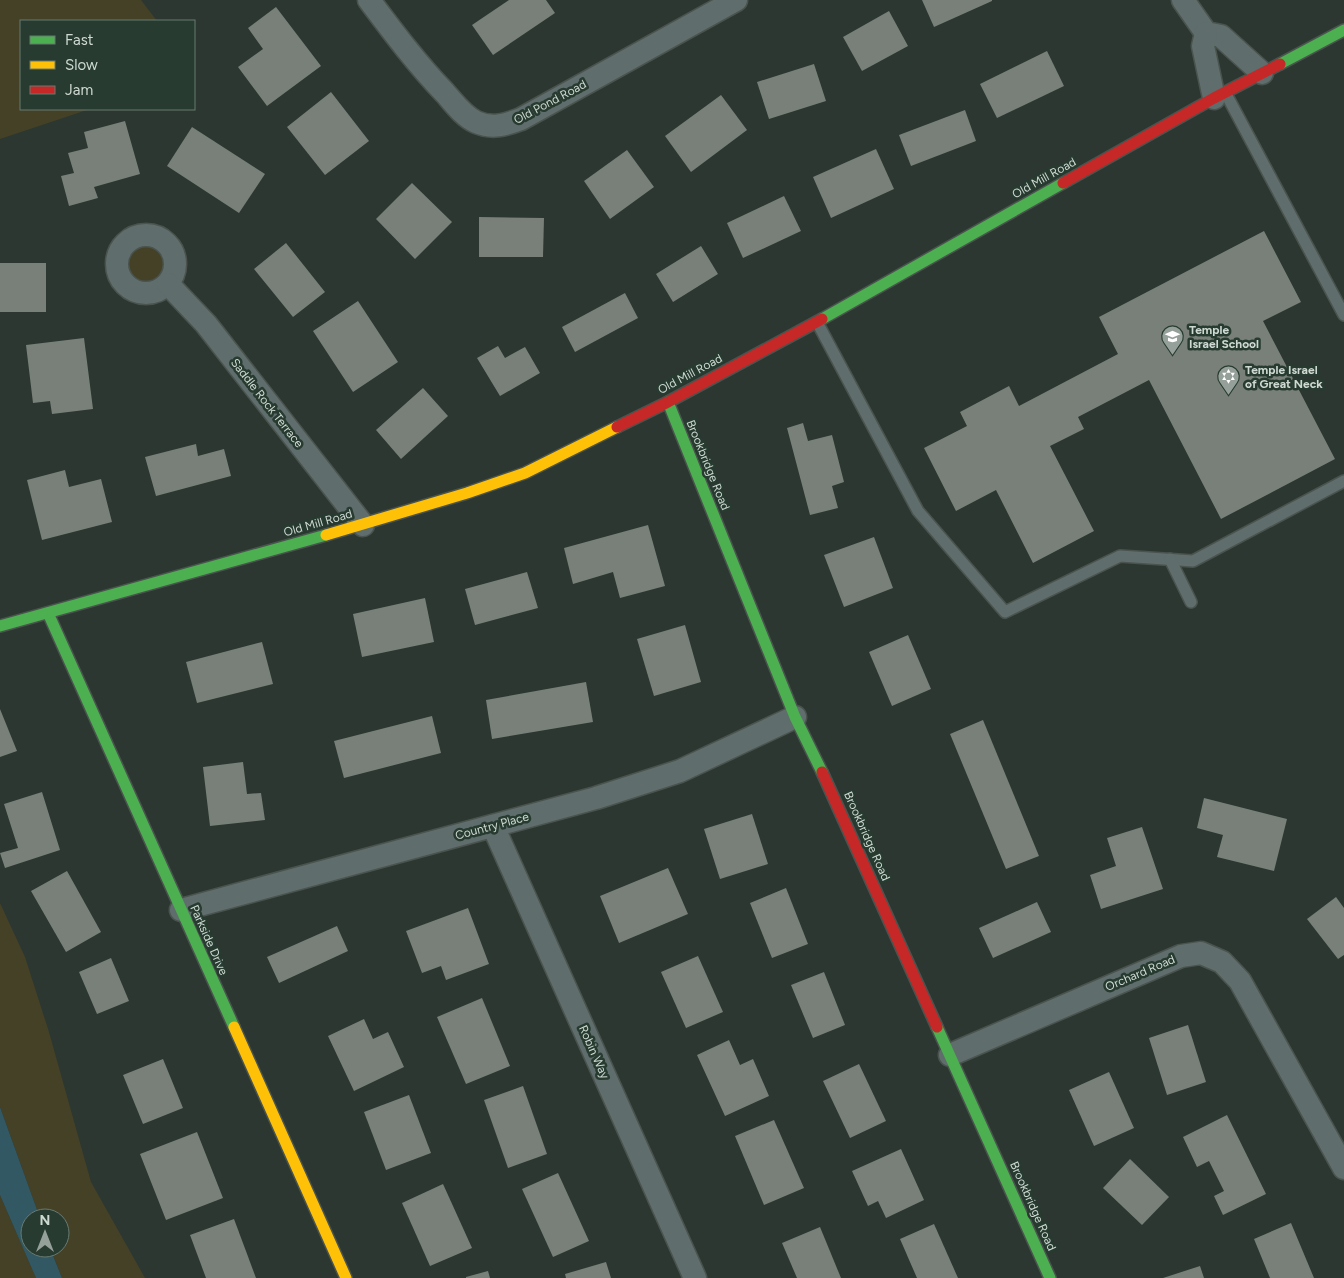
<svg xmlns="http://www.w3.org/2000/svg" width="1344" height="1278" viewBox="0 0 1344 1278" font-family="Figtree,sans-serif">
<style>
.green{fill:#444126}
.water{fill:#315863}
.building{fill:#788079}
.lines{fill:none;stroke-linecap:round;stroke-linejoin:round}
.lane-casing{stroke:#4a534e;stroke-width:14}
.street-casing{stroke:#4a534e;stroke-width:25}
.fast-casing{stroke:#4a534e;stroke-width:14}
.slow-casing{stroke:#4a534e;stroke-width:14}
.jam-casing{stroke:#4a534e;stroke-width:14}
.lane{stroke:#5f6d6c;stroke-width:11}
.street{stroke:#5f6d6c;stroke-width:22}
.fast{stroke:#4caf50;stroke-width:11}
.slow{stroke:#ffc107;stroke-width:11}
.jam{stroke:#c62828;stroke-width:11}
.labels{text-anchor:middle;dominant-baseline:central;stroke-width:5;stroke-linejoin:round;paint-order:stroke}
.street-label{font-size:12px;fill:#cdd9d2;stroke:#273b30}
.poi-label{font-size:12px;font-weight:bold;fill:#cdd9d2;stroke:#273b30;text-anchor:start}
</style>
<rect width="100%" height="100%" fill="#2c3731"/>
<!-- green -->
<g class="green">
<path d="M0,0H141L157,21H21V109H90L0,139Z"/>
<circle cx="147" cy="265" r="22"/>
<path d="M0,903L25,957L49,1032L91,1182L145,1278H62L51,1250L50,1248H60V1218H40L0,1107Z"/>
<path d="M0,1195L34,1273L36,1278H0Z"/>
</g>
<!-- water -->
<path class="water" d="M0,1107L40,1218H30V1248H50L62,1278H36L0,1195Z"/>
<!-- building -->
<g class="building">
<path d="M509,0H546L555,13L493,55L472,25Z"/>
<path d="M922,0H992V1L934,27Z"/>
<path d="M276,7L321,66L267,106L238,67L263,49L248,28Z"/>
<path d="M889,11L908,46L862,71L843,37Z"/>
<path d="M1047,51L1064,86L997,118L980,84Z"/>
<path d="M814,64L826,101L769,119L757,82Z"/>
<path d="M331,92L369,141L325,175L287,127Z"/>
<path d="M721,95L747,130L691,172L665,136Z"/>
<path d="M965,110L976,141L911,166L899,135Z"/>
<path d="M125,121L140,174L94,187L98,198L69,206L61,176L74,173L68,153L88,148L84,132Z"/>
<path d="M192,127L265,174L239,213L167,166Z"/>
<path d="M876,149L894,189L831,218L813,177Z"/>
<path d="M627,150L654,187L610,219L584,181Z"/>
<path d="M412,183L452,222L415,259L376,219Z"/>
<path d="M784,196L801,231L743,258L727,223Z"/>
<path d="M479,217L544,218L543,257H479Z"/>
<path d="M1264,231L1301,302L1263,321L1335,459L1221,519L1149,380L1078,417L1084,429L1050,446L1094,531L1033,563L996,490L956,511L924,448L967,426L960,412L1009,386L1019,406L1118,354L1099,317Z"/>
<path d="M286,243L325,292L293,317L254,269Z"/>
<path d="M701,246L718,274L673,302L656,274Z"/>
<rect x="0" y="263" width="46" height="49"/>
<path d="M625,293L638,318L575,352L562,327Z"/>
<path d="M358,301L398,362L353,392L313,331Z"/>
<path d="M84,338L93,409L52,414L50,401L33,403L26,345Z"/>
<path d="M498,346L505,358L525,347L540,373L500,396L477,358Z"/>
<path d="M423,388L448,416L401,459L376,430Z"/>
<path d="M803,423L808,441L832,435L844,482L832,486L838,508L810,515L787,428Z"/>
<path d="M196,444L198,456L224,449L231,476L156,496L145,457Z"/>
<path d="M65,470L69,487L101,479L112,522L42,540L27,480Z"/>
<path d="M648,525L665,586L620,598L613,572L573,584L564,548Z"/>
<path d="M874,537L893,588L844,607L824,555Z"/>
<path d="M527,572L538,608L475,625L465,589Z"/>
<path d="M425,598L434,642L362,657L353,614Z"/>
<path d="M685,625L701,682L654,696L637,639Z"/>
<path d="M908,635L931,689L892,706L869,652Z"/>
<path d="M262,642L273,684L197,703L186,662Z"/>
<path d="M586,682L593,722L492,739L486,700Z"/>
<path d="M0,709L17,751L0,757Z"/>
<path d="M432,716L441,753L344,778L334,741Z"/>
<path d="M983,720L1039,856L1006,869L950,734Z"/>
<path d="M243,762L247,794L261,793L265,820L210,826L203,767Z"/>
<path d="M42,792L60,850L5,868L0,853L18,848L4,804Z"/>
<path d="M1204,798L1287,819L1274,871L1217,857L1223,835L1197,828Z"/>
<path d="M752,814L768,864L720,879L704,829Z"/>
<path d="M1142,827L1163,889L1101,909L1090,875L1116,866L1107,838Z"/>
<path d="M668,868L688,914L619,943L600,896Z"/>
<path d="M67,871L101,932L66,952L31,891Z"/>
<path d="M786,888L808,944L772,958L750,903Z"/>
<path d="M1336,897L1344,908V955L1338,959L1307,919Z"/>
<path d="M1037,902L1051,932L993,958L979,928Z"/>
<path d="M468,908L489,964L446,980L441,966L422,973L406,931Z"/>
<path d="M337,926L348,951L279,983L267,957Z"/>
<path d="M698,956L723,1012L686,1028L661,972Z"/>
<path d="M111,958L129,1001L97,1014L79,972Z"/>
<path d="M824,972L845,1025L813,1038L791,985Z"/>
<path d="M482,998L510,1066L466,1084L437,1017Z"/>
<path d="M364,1019L373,1039L388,1032L404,1067L354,1091L328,1036Z"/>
<path d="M1188,1025L1206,1082L1167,1095L1149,1038Z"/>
<path d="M729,1040L740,1065L753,1059L769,1096L725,1116L697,1055Z"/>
<path d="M163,1059L183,1108L143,1124L123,1075Z"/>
<path d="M859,1064L886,1121L850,1138L823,1081Z"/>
<path d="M1109,1072L1134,1128L1094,1146L1069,1090Z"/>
<path d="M523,1086L547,1154L508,1168L484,1100Z"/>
<path d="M409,1095L431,1153L386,1170L364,1112Z"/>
<path d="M1227,1115L1266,1194L1223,1215L1214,1196L1224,1191L1209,1161L1197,1167L1183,1137Z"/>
<path d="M774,1120L804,1188L764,1205L735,1136Z"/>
<path d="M197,1132L223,1198L166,1220L140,1154Z"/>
<path d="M901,1149L924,1200L886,1218L878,1201L868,1206L852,1171Z"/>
<path d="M1130,1159L1169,1197L1142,1225L1103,1188Z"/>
<path d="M558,1173L589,1241L553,1257L522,1189Z"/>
<path d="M443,1184L472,1248L430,1266L402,1203Z"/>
<path d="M234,1219L256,1278H206L190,1235Z"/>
<path d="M1291,1223L1314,1278H1270L1254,1239Z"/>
<path d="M934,1224L958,1278H917L900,1239Z"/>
<path d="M820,1227L841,1278H797L782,1243Z"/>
<path d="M606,1262L611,1278H566L565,1274Z"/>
<path d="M1200,1266L1204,1278H1163Z"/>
<path d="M488,1271L490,1278H466V1277Z"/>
</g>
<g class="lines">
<defs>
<g id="lane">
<path d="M1225,92L1344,315"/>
<path d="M817,322L918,511L1005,612L1120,556L1193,561L1344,481"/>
<path d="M1170,559L1191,602"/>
</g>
<g id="street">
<path d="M369,0C393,32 417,64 445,93C454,103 463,116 476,122C492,129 505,125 521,119L736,0"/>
<path d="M1183,0L1206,33L1221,36L1262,73"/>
<path d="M1206,33L1203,46L1214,98"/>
<circle cx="146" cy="264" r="29"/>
<path d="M168,284L206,324L363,525"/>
<path d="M493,826L695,1278"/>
<path d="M181,910L596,798L680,771L795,717"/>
<path d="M950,1055L1181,956L1201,953L1222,962L1240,981L1344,1168"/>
</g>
<g id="fast">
<path d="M1280,64L1344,30"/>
<path d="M822,319L1063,183"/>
<path d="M668,402L795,717L822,772"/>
<path d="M48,613L234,1027"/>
<path d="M0,626L326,535"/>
<path d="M937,1027L1050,1278"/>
</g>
<g id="slow">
<path d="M326,535L467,493L525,473L617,427"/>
<path d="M234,1027L346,1278"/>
</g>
<g id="jam">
<path d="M1063,183L1214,98L1280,64"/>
<path d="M617,427L668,402L822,319"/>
<path d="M822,772L937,1027"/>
</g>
</defs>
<!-- lane casing -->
<use href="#lane" class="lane-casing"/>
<!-- street casing -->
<use href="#street" class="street-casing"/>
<!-- fast casing -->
<use href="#fast" class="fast-casing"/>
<!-- slow casing -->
<use href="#slow" class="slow-casing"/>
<!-- jam casing -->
<use href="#jam" class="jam-casing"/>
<!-- lane -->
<use href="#lane" class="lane"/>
<!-- street -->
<use href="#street" class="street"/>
<!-- fast -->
<use href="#fast" class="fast"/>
<!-- slow -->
<use href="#slow" class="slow"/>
<!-- jam -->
<use href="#jam" class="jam"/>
</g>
<!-- icons -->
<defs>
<symbol id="school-pin" viewBox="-11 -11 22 30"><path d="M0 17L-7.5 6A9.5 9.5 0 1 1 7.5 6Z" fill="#95a09a" stroke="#273b30"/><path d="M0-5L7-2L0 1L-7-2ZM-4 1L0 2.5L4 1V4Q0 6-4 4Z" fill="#fff"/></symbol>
<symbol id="synagogue-pin" viewBox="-11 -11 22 30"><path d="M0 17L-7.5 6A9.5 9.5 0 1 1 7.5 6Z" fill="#95a09a" stroke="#273b30"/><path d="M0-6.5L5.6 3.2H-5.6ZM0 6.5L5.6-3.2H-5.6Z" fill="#fff"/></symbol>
</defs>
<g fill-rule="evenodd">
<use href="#school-pin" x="1160" y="324" width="25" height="34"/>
<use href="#synagogue-pin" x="1216" y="364" width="25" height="34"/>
</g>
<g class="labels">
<!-- street labels -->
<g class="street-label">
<text transform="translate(550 102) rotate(-28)">Old Pond Road</text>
<text transform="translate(1044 178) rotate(-29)">Old Mill Road</text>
<text transform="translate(690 374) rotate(-28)">Old Mill Road</text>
<text transform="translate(267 403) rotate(52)">Saddle Rock Terrace</text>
<text transform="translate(708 465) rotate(68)">Brookbridge Road</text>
<text transform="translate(318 523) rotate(-16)">Old Mill Road</text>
<text transform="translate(492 826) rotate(-15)">Country Place</text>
<text transform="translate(867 836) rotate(66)">Brookbridge Road</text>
<text transform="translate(209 940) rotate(66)">Parkside Drive</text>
<text transform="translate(1140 973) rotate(-23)">Orchard Road</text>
<text transform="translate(594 1052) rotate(66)">Robin Way</text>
<text transform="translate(1033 1206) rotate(66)">Brookbridge Road</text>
</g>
<!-- poi labels -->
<g class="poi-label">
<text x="1189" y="330">Temple<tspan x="1189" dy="14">Israel School</tspan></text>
<text x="1245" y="370">Temple Israel<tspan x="1245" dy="14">of Great Neck</tspan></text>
</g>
</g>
<!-- legend -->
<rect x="20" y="20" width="175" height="90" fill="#273b30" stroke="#697a71"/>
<rect x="30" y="36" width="25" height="8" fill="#4caf50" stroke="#697a71"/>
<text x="65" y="45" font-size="15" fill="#cdd9d2">Fast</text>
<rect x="30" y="61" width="25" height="8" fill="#ffc107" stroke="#697a71"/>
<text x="65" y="70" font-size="15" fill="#cdd9d2">Slow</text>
<rect x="30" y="86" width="25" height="8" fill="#c62828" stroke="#697a71"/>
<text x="65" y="95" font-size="15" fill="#cdd9d2">Jam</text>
<!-- north arrow -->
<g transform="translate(45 1233)"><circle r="24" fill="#273b30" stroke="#697a71"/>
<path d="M0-4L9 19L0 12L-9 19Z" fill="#95a09a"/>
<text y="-8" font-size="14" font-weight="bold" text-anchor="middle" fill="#cdd9d2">N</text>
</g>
</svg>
